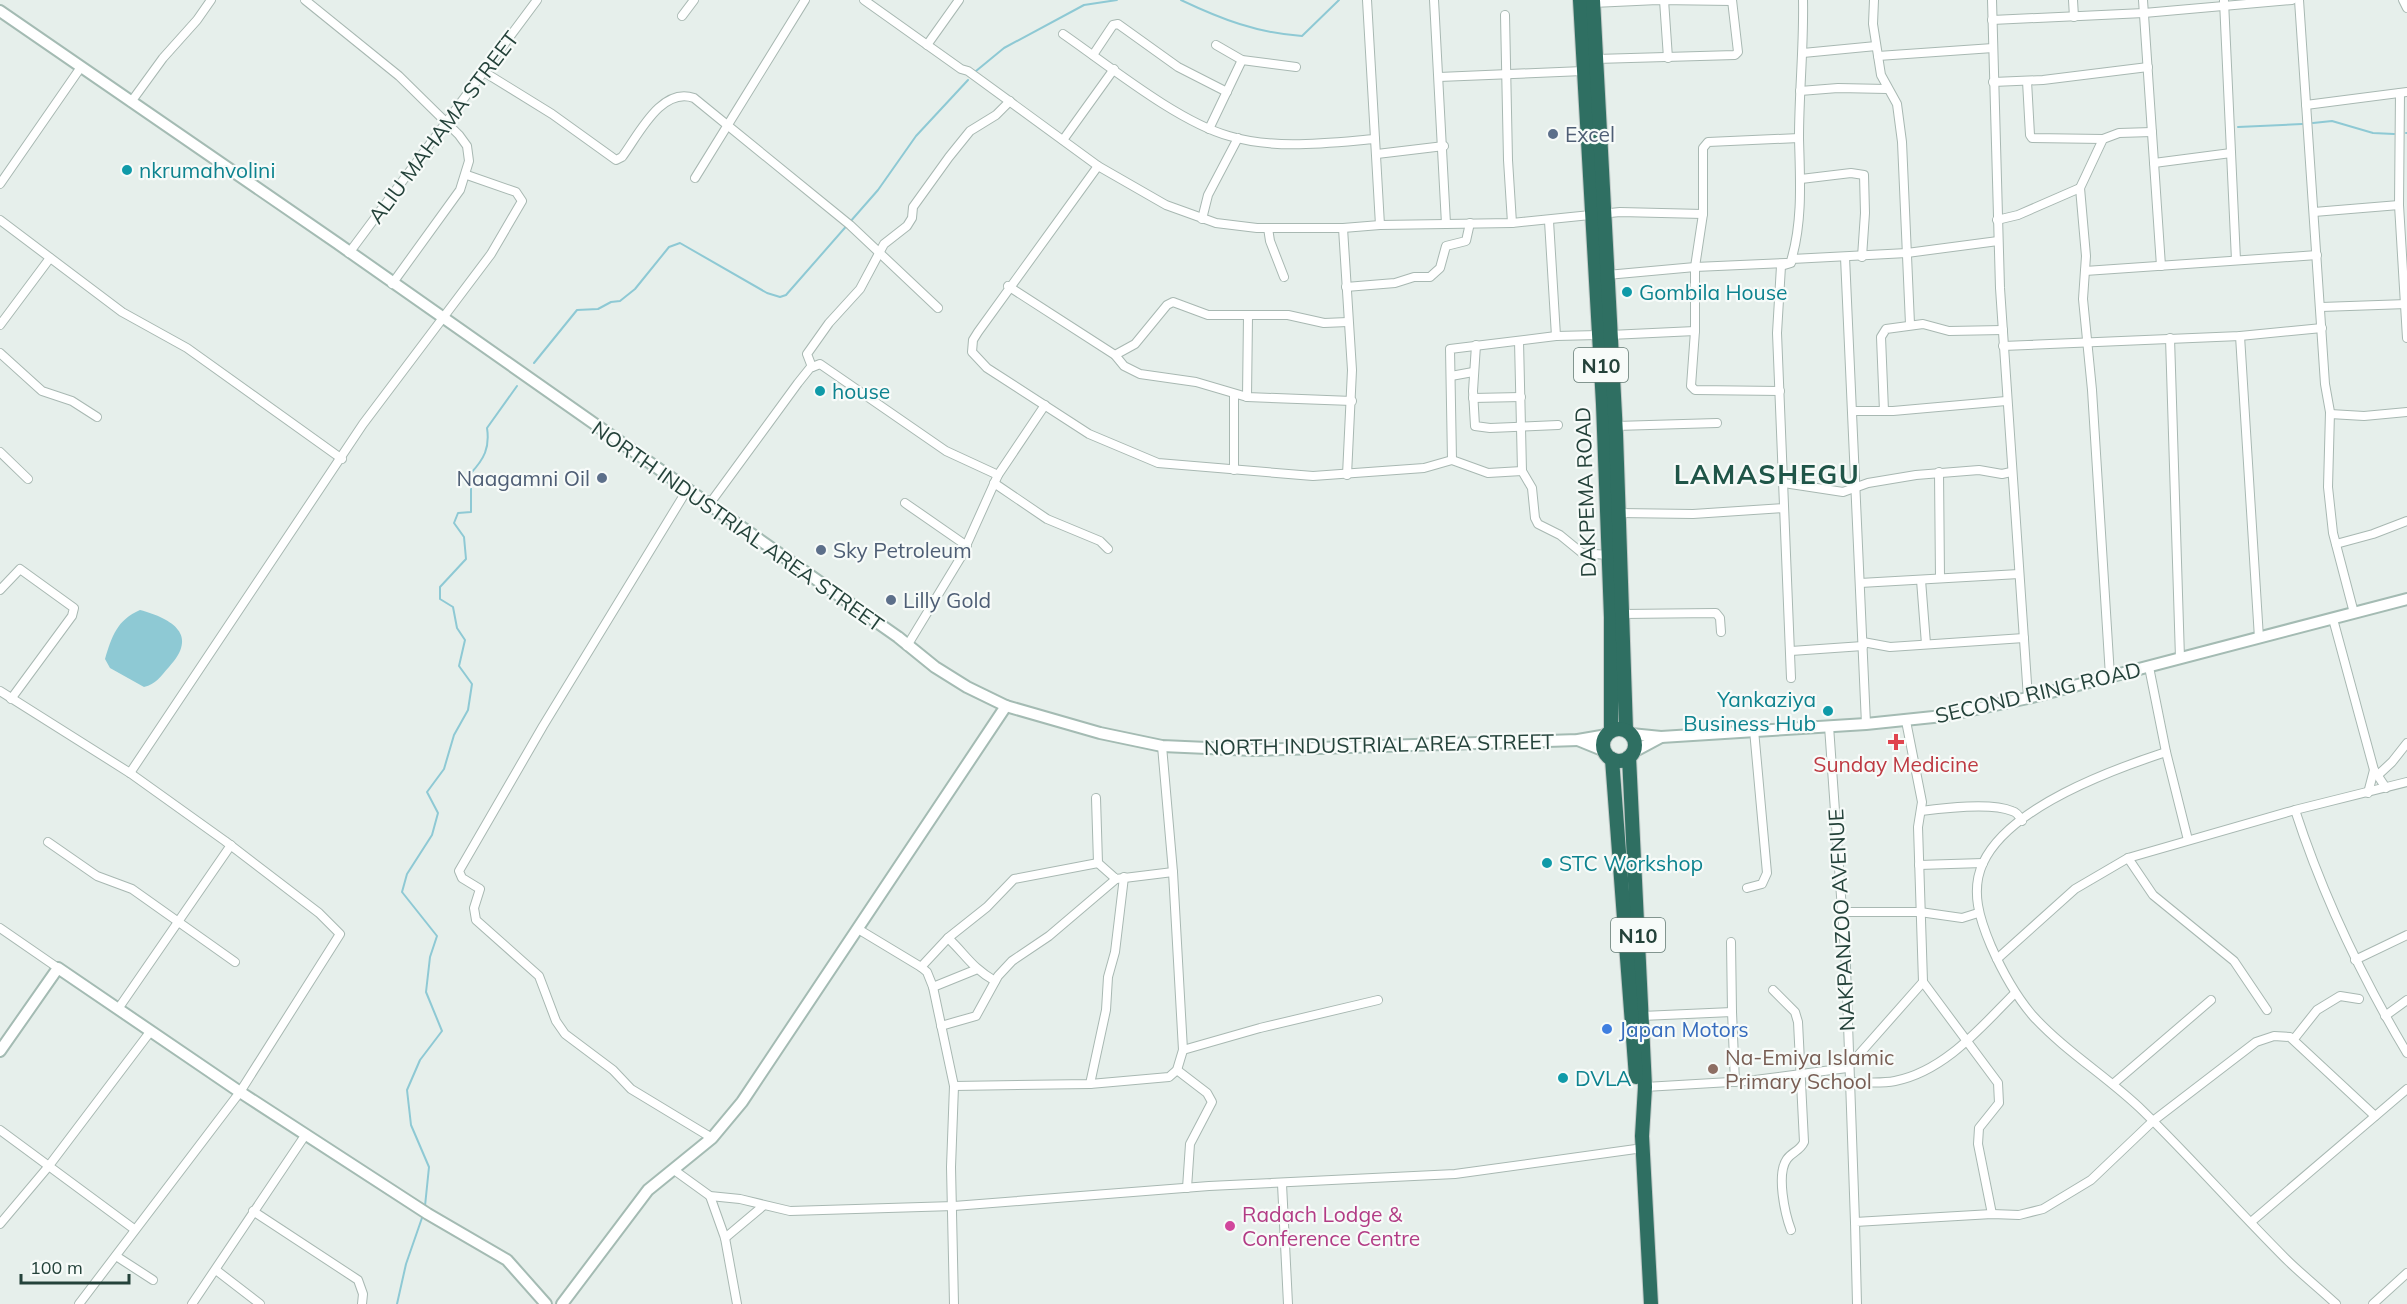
<svg xmlns="http://www.w3.org/2000/svg" width="2407" height="1304" viewBox="0 0 2407 1304" font-family="Mulish,sans-serif">
<style>
.water{fill:#8ec9d4}
.lines{fill:none;stroke-linecap:round;stroke-linejoin:round}
.stream{stroke:#8ec9d4;stroke-width:2}
.street-casing{stroke:#a8b8b2;stroke-width:10}
.secondary-casing{stroke:#a4bbb3;stroke-width:14}
.highway-casing{stroke:#c2cac8;stroke-width:16}
.street{stroke:#fff;stroke-width:8}
.secondary{stroke:#fff;stroke-width:10}
.highway{stroke:#2f6f62;stroke-width:14}
.service-dot{fill:#5c6f8a;stroke:#f7fbf9;stroke-width:2}
.culture-dot{fill:#0f9aa8;stroke:#f7fbf9;stroke-width:2}
.health-dot{fill:#e0444e;stroke:#f7fbf9;stroke-width:2}
.shop-dot{fill:#3f7fe0;stroke:#f7fbf9;stroke-width:2}
.education-dot{fill:#8d6e63;stroke:#f7fbf9;stroke-width:2}
.hotel-dot{fill:#d1479c;stroke:#f7fbf9;stroke-width:2}
.labels{text-anchor:middle;dominant-baseline:central;stroke-width:4.5;stroke-linejoin:round;paint-order:stroke}
.shield{fill:#f7fbf9;stroke:#637a73;stroke-width:1.5}
.shield-label{font-size:20px;font-weight:bold;fill:#24423a}
.street-label{font-size:21px;fill:#24423a;stroke:#f7fbf9}
.service-label{font-size:21px;fill:#4e5e75;stroke:#f7fbf9;text-anchor:start}
.culture-label{font-size:21px;fill:#0d838f;stroke:#f7fbf9;text-anchor:start}
.health-label{font-size:21px;fill:#be3a42;stroke:#f7fbf9}
.shop-label{font-size:21px;fill:#366cbe;stroke:#f7fbf9;text-anchor:start}
.education-label{font-size:21px;fill:#785e54;stroke:#f7fbf9;text-anchor:start}
.hotel-label{font-size:21px;fill:#b23c85;stroke:#f7fbf9;text-anchor:start}
.district-label{font-size:27px;font-weight:bold;letter-spacing:1.5px;fill:#1f5548;stroke:#f7fbf9}
</style>
<rect width="100%" height="100%" fill="#e6efeb"/>
<!-- water -->
<path class="water" d="M140,610C173,619 199,635 169,667C160,677 156,684 144,687L110,668L105,659C112,636 117,620 140,610Z"/>
<g class="lines">
<!-- stream -->
<g class="stream">
<path d="M1181,0C1221,19 1257,33 1302,36L1339,0"/>
<path d="M976,71L1004,48L1084,5L1117,0"/>
<path d="M2313,123L2332,121L2373,133L2394,134"/>
<path d="M2238,127L2302,124"/>
<path d="M2406,133H2407"/>
<path d="M534,363L577,310L598,309L611,302L620,301L635,289L669,247L680,243L767,293L780,297L786,295L878,190L916,136L968,80"/>
<path d="M425,1206L429,1167L411,1125L407,1090L420,1060L442,1031L426,992L430,957L437,936L402,892L407,874L432,835L438,813L427,792L444,769L454,735L468,710L472,684L459,666L465,640L457,628L453,607L440,599V587L466,559L464,537L454,523L458,513L471,512V473C484,459 490,448 487,428L517,386"/>
<path d="M397,1304L406,1264L423,1215"/>
</g>
<defs>
<g id="street">
<path d="M305,0L399,76L459,135L467,146L469,161L460,190L392,284"/>
<path d="M864,0L961,69L968,71L1098,166L1166,205L1216,223L1257,228H1343L1380,225L1512,223L1620,212L1703,214"/>
<path d="M1367,0L1380,225"/>
<path d="M1434,0L1446,224"/>
<path d="M1664,0L1668,58"/>
<path d="M1874,0L1873,24L1881,75L1897,104L1902,142L1910,324"/>
<path d="M1992,0L2000,288L2028,698"/>
<path d="M2073,0L2074,17"/>
<path d="M2143,0L2161,266"/>
<path d="M2299,0L2325,384L2330,412L2328,487L2333,533L2354,613"/>
<path d="M2403,0L2407,8"/>
<path d="M2224,1L2236,260"/>
<path d="M1593,3L1658,0L1732,1"/>
<path d="M1505,15L1508,160L1512,223"/>
<path d="M682,16L694,0"/>
<path d="M1992,20L2144,13L2292,0"/>
<path d="M1063,34C1108,65 1178,122 1229,136C1276,150 1327,143 1375,139"/>
<path d="M927,45L959,0"/>
<path d="M1216,45L1242,60L1296,67"/>
<path d="M1803,53L1876,46"/>
<path d="M1093,55L1113,25L1118,24L1178,67L1227,92"/>
<path d="M1878,56L1993,48"/>
<path d="M1596,59L1735,55L1738,52L1732,0"/>
<path d="M484,72L552,114L616,160L622,157C638,136 661,86 694,98L850,225L938,308"/>
<path d="M1439,77L1583,71"/>
<path d="M2027,81L2030,135L2032,138L2103,139"/>
<path d="M1993,82L2043,80L2148,67"/>
<path d="M1800,91L1838,88L1887,89"/>
<path d="M2400,93L2399,205L2407,338"/>
<path d="M131,102L163,58L197,20L211,0"/>
<path d="M2306,105L2407,92"/>
<path d="M1209,129L1242,60"/>
<path d="M1063,140L1114,69"/>
<path d="M1377,154L1444,146"/>
<path d="M2154,163L2231,153"/>
<path d="M1098,166L978,332L973,340L972,352L987,368L1089,434L1158,463L1313,476L1424,468L1452,460L1488,473L1522,471"/>
<path d="M695,178L805,0"/>
<path d="M1801,179L1851,173L1864,175L1865,213L1862,257"/>
<path d="M0,184L81,67"/>
<path d="M2314,212L2399,205"/>
<path d="M1202,219L1208,195L1238,138"/>
<path d="M0,220L122,312L187,348L342,459"/>
<path d="M1997,220L2018,215L2080,188"/>
<path d="M1549,221L1556,336"/>
<path d="M1268,228L1270,241L1284,277"/>
<path d="M1343,228L1352,370L1347,475"/>
<path d="M349,253L537,0"/>
<path d="M1845,257L1866,724"/>
<path d="M1791,261C1803,221 1800,179 1799,138C1799,91 1804,46 1803,0"/>
<path d="M2085,271L2317,255"/>
<path d="M1607,275L1695,267L1786,263"/>
<path d="M1008,286L1115,355L1135,344L1167,305L1173,302L1208,315H1288L1324,323L1348,322"/>
<path d="M1346,287L1395,283L1414,277H1430L1440,268L1446,246L1466,241L1470,223"/>
<path d="M2321,307L2407,304"/>
<path d="M0,325L50,258"/>
<path d="M1610,335L1695,331"/>
<path d="M2240,336L2259,638"/>
<path d="M2170,338L2180,658"/>
<path d="M1519,341L1522,471L1532,488L1535,518L1538,524L1560,535L1582,553L1608,555"/>
<path d="M1476,345L1473,391L1475,426L1490,428L1558,425"/>
<path d="M2003,346L2240,336L2322,328"/>
<path d="M0,353L42,391L72,401L97,417"/>
<path d="M1115,355L1124,366L1140,374L1196,382L1247,397L1352,401"/>
<path d="M812,367L807,354L829,323L860,289L884,244L907,226L912,218L913,207L949,157L970,131L996,115L1010,101"/>
<path d="M1451,376L1473,372"/>
<path d="M1780,391L1695,390L1691,386L1695,331V267L1703,214V148L1708,142L1799,138"/>
<path d="M1234,394V470"/>
<path d="M1247,397L1248,316"/>
<path d="M1473,398L1521,397"/>
<path d="M1853,411H1893L2006,401"/>
<path d="M1884,411L1881,337L1886,329L1923,324L1949,331L2003,330"/>
<path d="M2330,414L2364,416L2407,412"/>
<path d="M1616,426L1717,423"/>
<path d="M0,452L28,479"/>
<path d="M1452,460L1450,349L1556,336L1599,335"/>
<path d="M1939,472L1940,578"/>
<path d="M994,483L1047,519L1100,541L1108,549"/>
<path d="M1784,483L1843,492L1868,483L1916,475L1979,470L2002,474L2011,472"/>
<path d="M687,490L543,726L459,871L462,878L480,889L474,908L476,920L539,976L556,1021L565,1034L613,1070L631,1089L712,1138"/>
<path d="M905,503L967,546"/>
<path d="M708,506L798,383L810,368L820,364L946,451L998,475"/>
<path d="M1619,513L1693,514L1784,508"/>
<path d="M2336,544L2373,534L2407,521"/>
<path d="M1921,580L1926,644"/>
<path d="M1860,583L2019,574"/>
<path d="M0,590L20,569L74,608L72,616L11,699"/>
<path d="M1622,614L1716,613L1720,618L1721,632"/>
<path d="M2333,619L2374,770L2386,788"/>
<path d="M1863,642L1890,647L2024,638"/>
<path d="M907,646L961,557L998,475L1045,405"/>
<path d="M1791,651L1863,646"/>
<path d="M2149,667L2166,752L2188,840"/>
<path d="M2110,676L2092,390L2083,299L2086,256L2080,188L2103,139L2119,133L2152,132"/>
<path d="M1791,678L1777,333L1781,266L1791,263L1792,259L1907,253L1998,241"/>
<path d="M0,691L130,773L225,841L319,913L340,934L240,1092L79,1304"/>
<path d="M1829,726L1846,967L1855,1222"/>
<path d="M2166,752C2111,770 2009,807 1983,863C1970,891 1980,920 1991,946C2002,971 2015,995 2033,1016C2066,1052 2108,1077 2143,1111C2192,1159 2237,1210 2285,1258C2301,1274 2319,1288 2336,1304"/>
<path d="M130,773L363,424L491,254L522,201L516,192L467,175"/>
<path d="M2378,775L2392,762L2407,743"/>
<path d="M2368,793L2374,770"/>
<path d="M1096,798L1098,863L1116,879L1173,872"/>
<path d="M2295,810C2323,896 2361,976 2407,1053"/>
<path d="M1921,811C1944,808 1991,802 2012,811C2016,812 2020,817 2022,821"/>
<path d="M48,842L97,876L132,889L235,962"/>
<path d="M2128,858L2153,895L2234,961L2267,1010"/>
<path d="M1919,865L1983,863"/>
<path d="M1747,888L1762,884L1767,873L1754,730"/>
<path d="M1842,912H1920L1962,918L1978,913"/>
<path d="M0,928L58,968"/>
<path d="M858,929L921,967L927,972L933,987L954,1086L951,1167L954,1304"/>
<path d="M948,938C966,955 972,968 995,981"/>
<path d="M1731,942L1732,1012"/>
<path d="M1997,959L2075,889L2128,858L2295,810L2407,782"/>
<path d="M2355,960L2407,935"/>
<path d="M921,967L948,938L987,907L1014,879L1098,863"/>
<path d="M1923,982L1998,1083L1999,1103L1979,1128L1978,1144L1992,1214"/>
<path d="M933,987L975,970"/>
<path d="M1773,990L1795,1012L1798,1022L1804,1142C1800,1151 1792,1152 1787,1159C1776,1174 1785,1214 1791,1230"/>
<path d="M118,1009L231,845"/>
<path d="M1642,1016L1732,1012L1735,1082"/>
<path d="M2385,1016L2407,1000"/>
<path d="M941,1026L976,1016L998,976L1012,961L1049,936L1116,879"/>
<path d="M2294,1039L2317,1010L2340,996L2359,999"/>
<path d="M1183,1050L1260,1028L1378,1000"/>
<path d="M1177,1070L1207,1093L1212,1102L1190,1144L1187,1188"/>
<path d="M1848,1082C1864,1082 1880,1084 1895,1081C1945,1071 1981,1027 2015,993"/>
<path d="M1090,1084L1106,1010L1108,977L1115,952L1124,877"/>
<path d="M2113,1084L2211,1000"/>
<path d="M954,1086L1090,1084L1169,1077L1177,1070L1183,1050L1173,872L1162,746"/>
<path d="M1645,1087L1747,1081L1847,1068L1923,982L1918,827L1922,802L1906,721"/>
<path d="M0,1130L134,1229"/>
<path d="M674,1170L710,1196L740,1199L790,1211L954,1206L1209,1186L1455,1174L1643,1148"/>
<path d="M1282,1184L1288,1304"/>
<path d="M710,1196L725,1238L737,1304"/>
<path d="M253,1211L358,1280L363,1294L362,1304"/>
<path d="M2251,1222L2407,1089"/>
<path d="M0,1224L48,1167L150,1032"/>
<path d="M725,1238L763,1206"/>
<path d="M116,1256L153,1280"/>
<path d="M216,1270L260,1304"/>
<path d="M192,1304L306,1134"/>
<path d="M1857,1304L1855,1222L1992,1214L2019,1215L2043,1209L2091,1180L2153,1121L2256,1042L2274,1036L2290,1037L2375,1116"/>
<path d="M2373,1304L2407,1273"/>
</g>
<g id="secondary">
<path d="M0,11L337,243L898,637L935,667L967,687L1006,706L1100,733L1162,746L1253,750L1578,740L1607,735"/>
<path d="M1631,734L1661,737L1866,724L1943,716L2028,698L2407,599"/>
<path d="M1578,740L1605,751"/>
<path d="M1633,752L1661,737"/>
<path d="M0,1051L58,968L240,1092L428,1214L507,1260L546,1304"/>
<path d="M562,1304L648,1190L712,1138L742,1102L1006,706"/>
</g>
<g id="highway">
<path d="M1580,0L1603,404L1611,617V731"/>
<path d="M1593,0L1616,434L1626,730"/>
<circle cx="1619" cy="745" r="16"/>
<path d="M1629,757L1645,1087L1642,1136L1651,1304"/>
<path d="M1612,759L1636,1077"/>
</g>
</defs>
<!-- street casing -->
<use href="#street" class="street-casing"/>
<!-- secondary casing -->
<use href="#secondary" class="secondary-casing"/>
<!-- highway casing -->
<use href="#highway" class="highway-casing"/>
<!-- street -->
<use href="#street" class="street"/>
<!-- secondary -->
<use href="#secondary" class="secondary"/>
<!-- highway -->
<use href="#highway" class="highway"/>
</g>
<!-- markers -->
<g class="service-dot">
<circle cx="1553" cy="134" r="6"/>
<circle cx="602" cy="478" r="6"/>
<circle cx="821" cy="550" r="6"/>
<circle cx="891" cy="600" r="6"/>
</g>
<g class="culture-dot">
<circle cx="127" cy="170" r="6"/>
<circle cx="1627" cy="292" r="6"/>
<circle cx="820" cy="391" r="6"/>
<circle cx="1828" cy="711" r="6"/>
<circle cx="1547" cy="863" r="6"/>
<circle cx="1563" cy="1078" r="6"/>
</g>
<path class="health-dot" d="M1893 733h6v6h6v6h-6v6h-6v-6h-6v-6h6z"/>
<circle class="shop-dot" cx="1607" cy="1029" r="6"/>
<circle class="education-dot" cx="1713" cy="1069" r="6"/>
<circle class="hotel-dot" cx="1230" cy="1226" r="6"/>
<g class="labels">
<!-- shield labels -->
<g class="shield">
<rect x="1574" y="348" width="54" height="34" rx="4.5"/>
<rect x="1611" y="918" width="54" height="34" rx="4.5"/>
</g>
<g class="shield-label">
<text x="1601" y="365">N10</text>
<text x="1638" y="935">N10</text>
</g>
<!-- street labels -->
<g class="street-label">
<text transform="translate(443 127) rotate(-53)">ALIU MAHAMA STREET</text>
<text transform="translate(1585 492) rotate(-92)">DAKPEMA ROAD</text>
<text transform="translate(738 526) rotate(35)">NORTH INDUSTRIAL AREA STREET</text>
<text transform="translate(2038 692) rotate(-13)">SECOND RING ROAD</text>
<text transform="translate(1379 744) rotate(-1)">NORTH INDUSTRIAL AREA STREET</text>
<text transform="translate(1841 920) rotate(-93)">NAKPANZOO AVENUE</text>
</g>
<!-- service labels -->
<g class="service-label">
<text x="1565" y="134">Excel</text>
<text x="590" y="478" text-anchor="end">Naagamni Oil</text>
<text x="833" y="550">Sky Petroleum</text>
<text x="903" y="600">Lilly Gold</text>
</g>
<!-- culture labels -->
<g class="culture-label">
<text x="139" y="170">nkrumahvolini</text>
<text x="1639" y="292">Gombila House</text>
<text x="832" y="391">house</text>
<text x="1816" y="699" text-anchor="end">Yankaziya<tspan x="1816" dy="24">Business Hub</tspan></text>
<text x="1559" y="863">STC Workshop</text>
<text x="1575" y="1078">DVLA</text>
</g>
<!-- health labels -->
<g class="health-label">
<text x="1896" y="764">Sunday Medicine</text>
</g>
<!-- shop labels -->
<g class="shop-label">
<text x="1619" y="1029">Japan Motors</text>
</g>
<!-- education labels -->
<g class="education-label">
<text x="1725" y="1057">Na-Emiya Islamic<tspan x="1725" dy="24">Primary School</tspan></text>
</g>
<!-- hotel labels -->
<g class="hotel-label">
<text x="1242" y="1214">Radach Lodge &amp;<tspan x="1242" dy="24">Conference Centre</tspan></text>
</g>
<!-- district labels -->
<g class="district-label">
<text x="1767" y="474">LAMASHEGU</text>
</g>
</g>
<!-- scale -->
<path d="M21 1274v9h108v-9" fill="none" stroke="#24423a" stroke-width="3"/>
<text x="30" y="1274" font-size="18" fill="#24423a" stroke="#f7fbf9" stroke-width="4.5" paint-order="stroke">100 m</text>
</svg>
